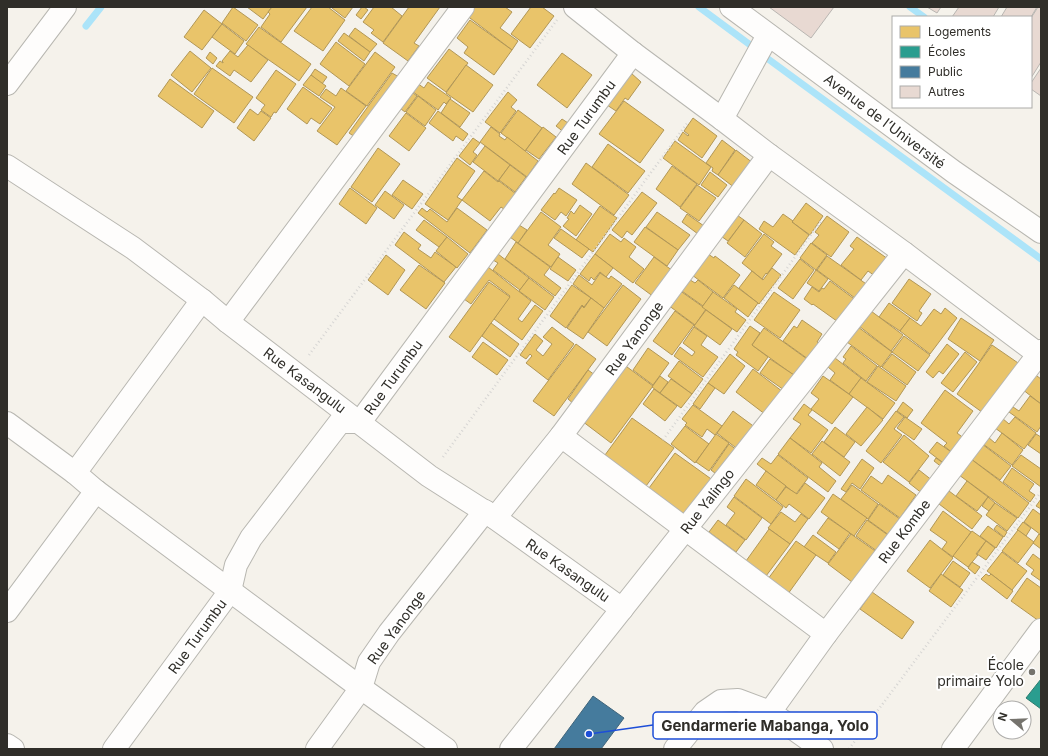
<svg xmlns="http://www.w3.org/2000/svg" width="1048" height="756" viewBox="0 0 1048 756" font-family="Inter,sans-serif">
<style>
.homes{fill:#e9c46a;stroke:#b29756}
.schools{fill:#2a9d8f;stroke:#2c7c70}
.public{fill:#457b9d;stroke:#3f647a}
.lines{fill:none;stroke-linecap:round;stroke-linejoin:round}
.stream{stroke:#ace4f9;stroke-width:7}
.building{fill:#e8d9d2;stroke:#b9b6b2}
.street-casing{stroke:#b8b7b1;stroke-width:24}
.secondary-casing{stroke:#b8b7b1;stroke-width:24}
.path{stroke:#d6d5d3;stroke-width:2.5;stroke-dasharray:1 3;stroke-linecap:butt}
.street{stroke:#fefdfc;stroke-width:22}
.secondary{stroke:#fefdfc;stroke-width:22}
.poi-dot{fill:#75736d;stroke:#fff;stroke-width:1.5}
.labels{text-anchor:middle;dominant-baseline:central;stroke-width:4;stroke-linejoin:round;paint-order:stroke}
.street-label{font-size:14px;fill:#302e29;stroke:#fff}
.poi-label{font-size:14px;fill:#302e29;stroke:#fff;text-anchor:end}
.leader{fill:none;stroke:#1d4ed8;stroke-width:1.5}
.callout-dot{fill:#1d4ed8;stroke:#fff;stroke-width:1.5}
.callout{fill:#fff;stroke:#1d4ed8;stroke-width:1.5}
.callout-label{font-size:15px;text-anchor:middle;font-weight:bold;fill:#302e29}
</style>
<rect width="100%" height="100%" fill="#f5f2eb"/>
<!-- homes -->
<g class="homes">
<path d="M233,7L258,25L246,41L222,23Z"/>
<path d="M247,7H272L263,19Z"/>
<path d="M272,7H307L281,42L261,27L270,14L268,12Z"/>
<path d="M312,7H328L345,20L323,51L294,31Z"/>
<path d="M333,7H353L345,18L332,8Z"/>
<path d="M362,7H364L368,10L361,19L356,15Z"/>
<path d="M374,7H391L402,16L383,42L371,33L374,30L363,22Z"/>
<path d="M409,7H440L414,43L419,46L408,61L383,43Z"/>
<path d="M473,7H505L512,12L500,28L518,41L512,50L466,15Z"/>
<path d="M531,7H542L554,16L530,48L511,34Z"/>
<path d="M204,10L222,24L202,50L184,37Z"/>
<path d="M470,20L512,50L494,75L464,53L468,47L457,38Z"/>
<path d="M222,24L244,41L235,54L212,37Z"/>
<path d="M259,27L311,64L299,81L246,44Z"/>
<path d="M355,28L377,44L370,52L349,36Z"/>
<path d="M344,33L370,52L364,61L338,41Z"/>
<path d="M336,42L365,64L349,86L320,64Z"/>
<path d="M248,45L268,60L251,82L234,70L230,76L216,66L220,61L223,63V62L222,61L230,51L238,57Z"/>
<path d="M449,49L468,63L446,92L427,78Z"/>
<path d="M190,51L211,68L192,92L171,75Z"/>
<path d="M210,52L217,58L213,64L206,58Z"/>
<path d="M375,52L395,67L367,106L346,91Z"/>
<path d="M562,53L592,75L567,108L537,85Z"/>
<path d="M466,65L493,85L473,112L446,93Z"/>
<path d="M212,68L253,97L234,123L194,94Z"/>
<path d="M315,69L327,77L322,84L311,75Z"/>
<path d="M276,70L296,84L276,113L274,112L271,117L261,110L265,105L256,98Z"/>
<path d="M392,73L399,77L355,137L349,133Z"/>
<path d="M631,73L641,82L628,100L625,98L616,111L607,105Z"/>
<path d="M311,75L326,86L319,96L303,85Z"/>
<path d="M170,79L214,111L202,128L158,96Z"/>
<path d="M414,81L424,88L428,82L451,98L446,104L444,102L438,110L409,89Z"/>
<path d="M303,87L332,108L320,124L311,118L307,124L287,109Z"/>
<path d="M341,88L366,106L337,145L317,131L335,107L320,97L326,89L336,96Z"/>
<path d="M409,90L417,96L405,112L397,106Z"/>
<path d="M508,92L517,100L511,107L516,111L500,133L485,122Z"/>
<path d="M418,96L436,110L425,126L406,112Z"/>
<path d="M450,99L470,113L460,127L441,113Z"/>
<path d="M624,101L664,130L640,163L599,134Z"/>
<path d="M250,109L258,115L261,111L271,118L254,141L237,128Z"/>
<path d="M518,110L542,128L525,151L501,133Z"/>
<path d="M438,111L468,134L463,141L456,136L453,141L429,123Z"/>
<path d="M406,113L426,128L409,151L389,136Z"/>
<path d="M693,118L717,136L702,158L678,140L683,132L688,136L689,135L684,131Z"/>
<path d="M562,119L571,125L565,133L556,126Z"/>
<path d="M491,127L500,134L499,136L505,140L507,137L538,161L527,177L480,142Z"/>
<path d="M543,127L556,137L539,159L526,150Z"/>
<path d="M473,138L480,143L473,152L477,155L470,165L459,156Z"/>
<path d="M722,140L735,150L718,175L712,171L713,168L706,163Z"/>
<path d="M675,141L711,167L699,185L663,158Z"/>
<path d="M608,144L645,171L628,193L592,167Z"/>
<path d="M485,146L510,165L498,181L473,162Z"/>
<path d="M378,148L400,164L372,202L351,187Z"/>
<path d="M736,150L753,163L735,188L718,175Z"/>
<path d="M457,158L475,171L457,197L462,200L448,220L425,204Z"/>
<path d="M586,163L629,195L614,215L572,184Z"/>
<path d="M510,165L526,177L515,192L499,180Z"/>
<path d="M672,166L697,184L680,207L656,189Z"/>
<path d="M484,171L498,182L499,181L520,197L508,212L501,207L490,221L462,200Z"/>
<path d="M710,172L727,185L718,197L701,185Z"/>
<path d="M403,180L423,194L412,209L392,195Z"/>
<path d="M697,185L716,198L699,221L680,208Z"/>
<path d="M350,188L377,208L366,224L339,204Z"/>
<path d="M559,188L577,200L566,216L561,212L555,220L541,210L554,193L555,194Z"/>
<path d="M385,191L404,205L394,219L375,205Z"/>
<path d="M642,192L657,203L632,235L627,231L622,238L612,230Z"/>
<path d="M806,203L823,216L810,235L792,222Z"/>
<path d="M580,205L592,214L576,236L563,226L569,219L567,218L571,211L574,214Z"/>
<path d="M600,206L617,218L593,252L576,240Z"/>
<path d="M422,208L427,212L430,209L447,222L457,208L487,230L470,253L418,213Z"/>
<path d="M541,212L561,227L548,245L560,254L551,267L518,243Z"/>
<path d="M657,212L690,235L678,250L646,227Z"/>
<path d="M734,213L744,220L728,241L718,234Z"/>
<path d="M687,214L704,226L698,234L682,222Z"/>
<path d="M783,214L793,221L792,222L809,235L795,255L759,229L764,221L773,227Z"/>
<path d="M827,216L849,232L831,257L812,243L819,235L815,232Z"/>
<path d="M424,220L447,237L439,247L416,230Z"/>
<path d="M744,220L762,234L745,257L727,243Z"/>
<path d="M519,225L527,230L518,243L510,237Z"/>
<path d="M645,227L678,250L667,266L634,242Z"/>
<path d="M561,229L589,249L582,258L554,238Z"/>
<path d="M404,232L421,245L418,249L431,258L435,252L456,267L444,282L395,245Z"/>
<path d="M610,234L621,242L624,238L636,247L629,257L644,269L633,283L595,254Z"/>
<path d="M764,234L774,242L771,246L782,254L767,274L766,273L762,279L742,263Z"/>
<path d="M447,237L468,254L457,268L436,251Z"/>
<path d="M857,237L888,259L875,276L868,271L861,280L841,265L854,249L850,246Z"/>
<path d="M516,242L550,267L544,275L561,288L555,296L505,259Z"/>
<path d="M811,243L827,255L816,270L800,258Z"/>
<path d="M705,252L714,258L715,256L740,275L723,298L688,272Z"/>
<path d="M498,254L529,278L520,290L493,270L498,263L493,260Z"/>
<path d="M595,254L613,268L606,277L600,272L594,280L591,277L589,281L580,274Z"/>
<path d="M386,255L405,270L388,295L368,280Z"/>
<path d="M827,256L869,286L859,301L817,270Z"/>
<path d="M558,257L576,270L568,281L550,269Z"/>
<path d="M654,257L673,271L654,297L635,283Z"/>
<path d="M800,259L814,270L793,299L778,288Z"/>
<path d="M419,265L445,283L426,309L400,290Z"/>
<path d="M488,267L531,301L518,319L522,322L535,305L543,311L522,340L494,319L510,296L489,280L471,304L464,299Z"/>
<path d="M772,268L781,275L759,304L739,288L752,271L763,280Z"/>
<path d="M816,270L828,279L819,291L807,283Z"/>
<path d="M600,273L609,279L611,276L622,284L604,308L573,284L579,275L592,285Z"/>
<path d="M529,278L554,297L545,310L519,291Z"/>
<path d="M687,278L695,283L698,280L713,292L703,306L679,289Z"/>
<path d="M909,279L931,294L919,311L922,313L917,321L892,303Z"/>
<path d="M830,281L857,301L841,324L813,304L812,305L804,299L812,287L819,292L822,288L824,289Z"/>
<path d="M489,282L510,297L470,352L449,337Z"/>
<path d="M572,285L591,298L584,307L582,305L566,328L550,316Z"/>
<path d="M623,285L641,299L607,346L588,332Z"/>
<path d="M734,285L758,303L748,317L724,298Z"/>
<path d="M679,290L706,309L695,325L668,305Z"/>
<path d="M713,292L737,309L735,312L746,320L737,332L702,307Z"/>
<path d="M774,292L800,310L780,338L754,320Z"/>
<path d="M591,298L604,308L583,339L567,328L582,306L584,308Z"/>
<path d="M889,303L910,318L900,331L879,317Z"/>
<path d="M945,308L957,318L930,354L900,331L910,318L921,326L934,309L941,314Z"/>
<path d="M706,310L732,329L720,345L694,326Z"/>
<path d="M675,311L694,325L672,355L653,341Z"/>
<path d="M871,311L903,335L891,351L859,326Z"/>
<path d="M961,318L994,340L980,361L948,339Z"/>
<path d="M802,320L822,334L817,342L819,343L808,359L783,341L794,326L797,328Z"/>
<path d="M491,323L519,344L510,357L482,336Z"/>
<path d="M750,326L760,333L752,345L768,357L758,371L736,355L738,352L734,349Z"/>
<path d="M552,327L574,344L548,380L526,363L532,356L530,354L526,359L520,355L535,334L543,341L536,350L543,356L552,344L543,337Z"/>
<path d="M694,327L707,336L701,345L718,357L703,377L674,356L680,347L692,356L695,352L683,343Z"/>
<path d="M858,327L892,352L881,367L847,342Z"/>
<path d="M764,328L807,359L795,376L752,345Z"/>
<path d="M904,336L930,355L918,371L892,352Z"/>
<path d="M483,342L508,360L497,375L472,357Z"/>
<path d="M576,344L596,359L554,416L533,401Z"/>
<path d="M947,344L959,354L943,374L939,371L933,378L926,372Z"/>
<path d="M992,345L1021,365L986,415L957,394Z"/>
<path d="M851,346L877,366L866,381L843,363L846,359L843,357Z"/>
<path d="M648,348L669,363L653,385L633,370Z"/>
<path d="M965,352L977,362L953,392L941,383Z"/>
<path d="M730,354L745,366L724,394L708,383Z"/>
<path d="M892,354L916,372L907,385L882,367Z"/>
<path d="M835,358L861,378L849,394L830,380L835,373L828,367Z"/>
<path d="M770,359L794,375L784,390L760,373Z"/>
<path d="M679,361L703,379L692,394L668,376Z"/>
<path d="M623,364L653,386L611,443L582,421Z"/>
<path d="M878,366L906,386L896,401L867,382Z"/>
<path d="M753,369L787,395L770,418L736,392Z"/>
<path d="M588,370L595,375L574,404L568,399Z"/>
<path d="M1033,373L1041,379V404L1022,389Z"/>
<path d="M660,376L668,382L660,393L652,387Z"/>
<path d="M823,376L853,397L832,424L811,409L819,399L811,393Z"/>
<path d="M861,378L895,403L883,419L849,394Z"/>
<path d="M671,379L692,394L681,408L660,393Z"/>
<path d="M708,383L715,388L700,409L693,404Z"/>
<path d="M654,389L677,406L665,421L643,404Z"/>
<path d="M945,390L973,411L957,433L965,439L954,454L944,446L947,443L921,423Z"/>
<path d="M1030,396L1041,404V426L1037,432L1009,412L1013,407L1019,411Z"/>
<path d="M903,402L913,410L907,418L897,411Z"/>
<path d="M804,404L812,410L808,415L828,430L811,453L790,438L801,424L793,419Z"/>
<path d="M693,405L722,426L715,435L707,429L702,437L685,425L687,423L682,419Z"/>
<path d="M867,407L883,420L861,446L846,434Z"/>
<path d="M733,411L756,428L740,451L717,433Z"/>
<path d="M896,411L904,417L894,429L902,435L881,463L866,451Z"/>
<path d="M905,417L922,429L914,440L897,428Z"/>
<path d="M1015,417L1036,433L1024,449L995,428L1002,418L1009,424Z"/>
<path d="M632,418L674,448L646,486L605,455Z"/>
<path d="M685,426L709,444L695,463L671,444Z"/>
<path d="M835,427L855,442L844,457L824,442Z"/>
<path d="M1002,433L1023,450L1012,465L983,444L988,437L995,443Z"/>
<path d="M716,434L729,443L709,471L696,462Z"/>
<path d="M1036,434L1041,437V454L1028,445Z"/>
<path d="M904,435L929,456L909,482L883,462Z"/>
<path d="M790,438L822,463L819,467L836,481L828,492L778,454Z"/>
<path d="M822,441L850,462L840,476L812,454Z"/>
<path d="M937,442L954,454L946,465L929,452Z"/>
<path d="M729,444L738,451L720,477L711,470Z"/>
<path d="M982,444L1011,466L1000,480L971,459Z"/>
<path d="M675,453L714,481L688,517L649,488Z"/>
<path d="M778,455L808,478L796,494L757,464L762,458L771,464Z"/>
<path d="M1021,455L1041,469V487L1012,466Z"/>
<path d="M936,458L946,465L943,468L934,461Z"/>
<path d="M862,459L874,468L860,489L852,483L846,492L841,489Z"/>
<path d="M971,459L1029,503L1018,518L959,475Z"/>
<path d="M1012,468L1034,484L1029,491L1035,495L1030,502L1003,482Z"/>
<path d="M919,470L933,481L923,494L909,483Z"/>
<path d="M766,471L786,486L776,500L756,485Z"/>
<path d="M888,475L916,495L900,518L861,490L871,476L882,484Z"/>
<path d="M746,479L783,507L771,524L734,496Z"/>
<path d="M967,481L988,497L977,511L956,496Z"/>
<path d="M805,483L825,498L809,519L789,504L786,508L776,500L786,487L797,494Z"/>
<path d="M852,485L878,504L868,519L841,499Z"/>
<path d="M949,491L982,516L972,529L939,504Z"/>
<path d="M833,494L867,518L854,536L821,512Z"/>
<path d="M734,497L762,518L746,540L726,525L735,513L727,507Z"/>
<path d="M988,497L995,503L989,511L982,506Z"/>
<path d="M1041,499V509L1036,506Z"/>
<path d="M995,503L1017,518L1007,531L986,515Z"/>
<path d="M879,504L904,522L893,538L868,520Z"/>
<path d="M1033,509L1041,515V535L1024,522Z"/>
<path d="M943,511L971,532L953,557L942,549L947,542L930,530Z"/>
<path d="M781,512L795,522L801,514L808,519L790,544L768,528Z"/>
<path d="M828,518L850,533L839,549L817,533Z"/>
<path d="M718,520L745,540L736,552L709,532Z"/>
<path d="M867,520L892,538L881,554L856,536Z"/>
<path d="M1023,522L1031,528L1026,536L1017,530Z"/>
<path d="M997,525L1007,532L1004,537L994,529Z"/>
<path d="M988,526L1003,537L996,548L980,536Z"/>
<path d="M769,529L790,544L766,576L746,561Z"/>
<path d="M1018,530L1034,542L1018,563L1002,551Z"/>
<path d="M972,531L986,541L976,554L978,555L968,567L953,556Z"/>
<path d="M851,534L881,555L868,572L863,567L852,582L828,564Z"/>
<path d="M1039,534L1041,536V549L1033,543Z"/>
<path d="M813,535L836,552L828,563L804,547Z"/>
<path d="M930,540L953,558L930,588L907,571Z"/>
<path d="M796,541L816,555L785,598L765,583Z"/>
<path d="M986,541L995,548L986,560L977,554Z"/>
<path d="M1002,552L1027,571L1012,590L987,571Z"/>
<path d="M1033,554L1041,560V581L1031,574L1034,570L1026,564Z"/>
<path d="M953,561L970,573L960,587L943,575Z"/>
<path d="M972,562L980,567L975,574L968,568Z"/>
<path d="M941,574L963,590L951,607L929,591Z"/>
<path d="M986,574L989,576L991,574L1013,591L1007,599L981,579Z"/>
<path d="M1027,578L1041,588V618L1039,621L1011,601Z"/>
<path d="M872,592L914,622L902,639L860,609Z"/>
</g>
<!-- schools -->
<path class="schools" d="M1041,679V709L1026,698Z"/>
<!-- public -->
<path class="public" d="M593,696L624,718L601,749H554Z"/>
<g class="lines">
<!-- stream -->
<g class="stream">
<path d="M699,7L753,47"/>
<path d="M910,7L924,17"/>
<path d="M86,26L101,7"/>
<path d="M764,56L1041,259"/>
</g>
</g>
<!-- building -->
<g class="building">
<path d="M769,7H834L811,38Z"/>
<path d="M927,7H941L937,13Z"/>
<path d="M959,7H999L993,17H952Z"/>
<path d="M1007,7H1037L1031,17H1001Z"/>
<path d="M1038,7H1041V62L1031,78V18Z"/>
<path d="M1041,68V96L1031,89V83Z"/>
</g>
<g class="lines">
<defs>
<g id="street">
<path d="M575,7L633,53L722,119L769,155L904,253L1041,356"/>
<path d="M722,119L768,35"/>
<path d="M7,166L133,248L202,300L228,322L429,476L495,518L622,609"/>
<path d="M228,322L463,7"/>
<path d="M7,423L75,473L96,491L361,688L446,749"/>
<path d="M561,436L826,634"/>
<path d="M75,473L202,300"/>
<path d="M495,518L561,436L769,155"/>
<path d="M7,611L96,491"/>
<path d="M770,712L826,634L1041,351"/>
<path d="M7,745L13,749"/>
<path d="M114,749L230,591L236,565L251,538L340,422H360L633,53"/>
<path d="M317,749L361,688L369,662L389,633L485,511"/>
<path d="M511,749L904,253"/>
<path d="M675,749L705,712L721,701L738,700L770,712L822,749"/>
<path d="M953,749L1041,630"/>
</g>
<g id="secondary">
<path d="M731,7L954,172L1041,232"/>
<path d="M7,84L65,7"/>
</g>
</defs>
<!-- street casing -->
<use href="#street" class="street-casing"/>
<!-- secondary casing -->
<use href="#secondary" class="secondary-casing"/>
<!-- path -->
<g class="path">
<path d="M309,355L557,20"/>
<path d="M663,440L821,221"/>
<path d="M443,457L688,122"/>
<path d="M849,749L1041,492"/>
</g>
<!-- street -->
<use href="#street" class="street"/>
<!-- secondary -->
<use href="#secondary" class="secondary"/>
</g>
<!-- markers -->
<circle class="poi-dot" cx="1032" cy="672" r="4"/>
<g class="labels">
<!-- street labels -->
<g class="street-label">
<text transform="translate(586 117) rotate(-54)">Rue Turumbu</text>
<text transform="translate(885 121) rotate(37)">Avenue de l’Université</text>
<text transform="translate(634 338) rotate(-54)">Rue Yanonge</text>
<text transform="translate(393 377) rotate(-54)">Rue Turumbu</text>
<text transform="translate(305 380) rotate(37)">Rue Kasangulu</text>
<text transform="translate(707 501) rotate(-52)">Rue Yalingo</text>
<text transform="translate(904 531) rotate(-53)">Rue Kombe</text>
<text transform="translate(568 570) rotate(35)">Rue Kasangulu</text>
<text transform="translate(396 627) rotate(-54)">Rue Yanonge</text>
<text transform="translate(197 636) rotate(-54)">Rue Turumbu</text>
</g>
<!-- poi labels -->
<g class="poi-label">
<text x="1024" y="664">École<tspan x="1024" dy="16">primaire Yolo</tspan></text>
</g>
</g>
<!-- callouts -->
<path class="leader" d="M589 734L653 725"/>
<circle class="callout-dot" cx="589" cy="734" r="4"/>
<rect class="callout" x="653" y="712" width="224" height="27" rx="4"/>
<g class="callout-label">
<text x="765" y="731">Gendarmerie Mabanga, Yolo</text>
</g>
<!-- border -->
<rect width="1048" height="756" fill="none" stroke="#302e29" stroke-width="16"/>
<!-- legend -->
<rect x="892" y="16" width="140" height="92" fill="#ffffff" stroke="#acaba9"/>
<rect x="900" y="26" width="20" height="12" fill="#e9c46a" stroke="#acaba9"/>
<text x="928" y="36" font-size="12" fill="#302e29">Logements</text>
<rect x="900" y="46" width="20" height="12" fill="#2a9d8f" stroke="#acaba9"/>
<text x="928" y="56" font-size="12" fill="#302e29">Écoles</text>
<rect x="900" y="66" width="20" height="12" fill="#457b9d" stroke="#acaba9"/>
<text x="928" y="76" font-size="12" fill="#302e29">Public</text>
<rect x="900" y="86" width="20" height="12" fill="#e8d9d2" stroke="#acaba9"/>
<text x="928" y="96" font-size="12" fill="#302e29">Autres</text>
<!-- north arrow -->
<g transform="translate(1012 720) rotate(289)"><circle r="19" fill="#ffffff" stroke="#acaba9"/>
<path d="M0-3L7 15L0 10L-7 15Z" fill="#75736d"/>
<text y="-6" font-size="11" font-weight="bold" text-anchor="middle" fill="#302e29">N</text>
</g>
</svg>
